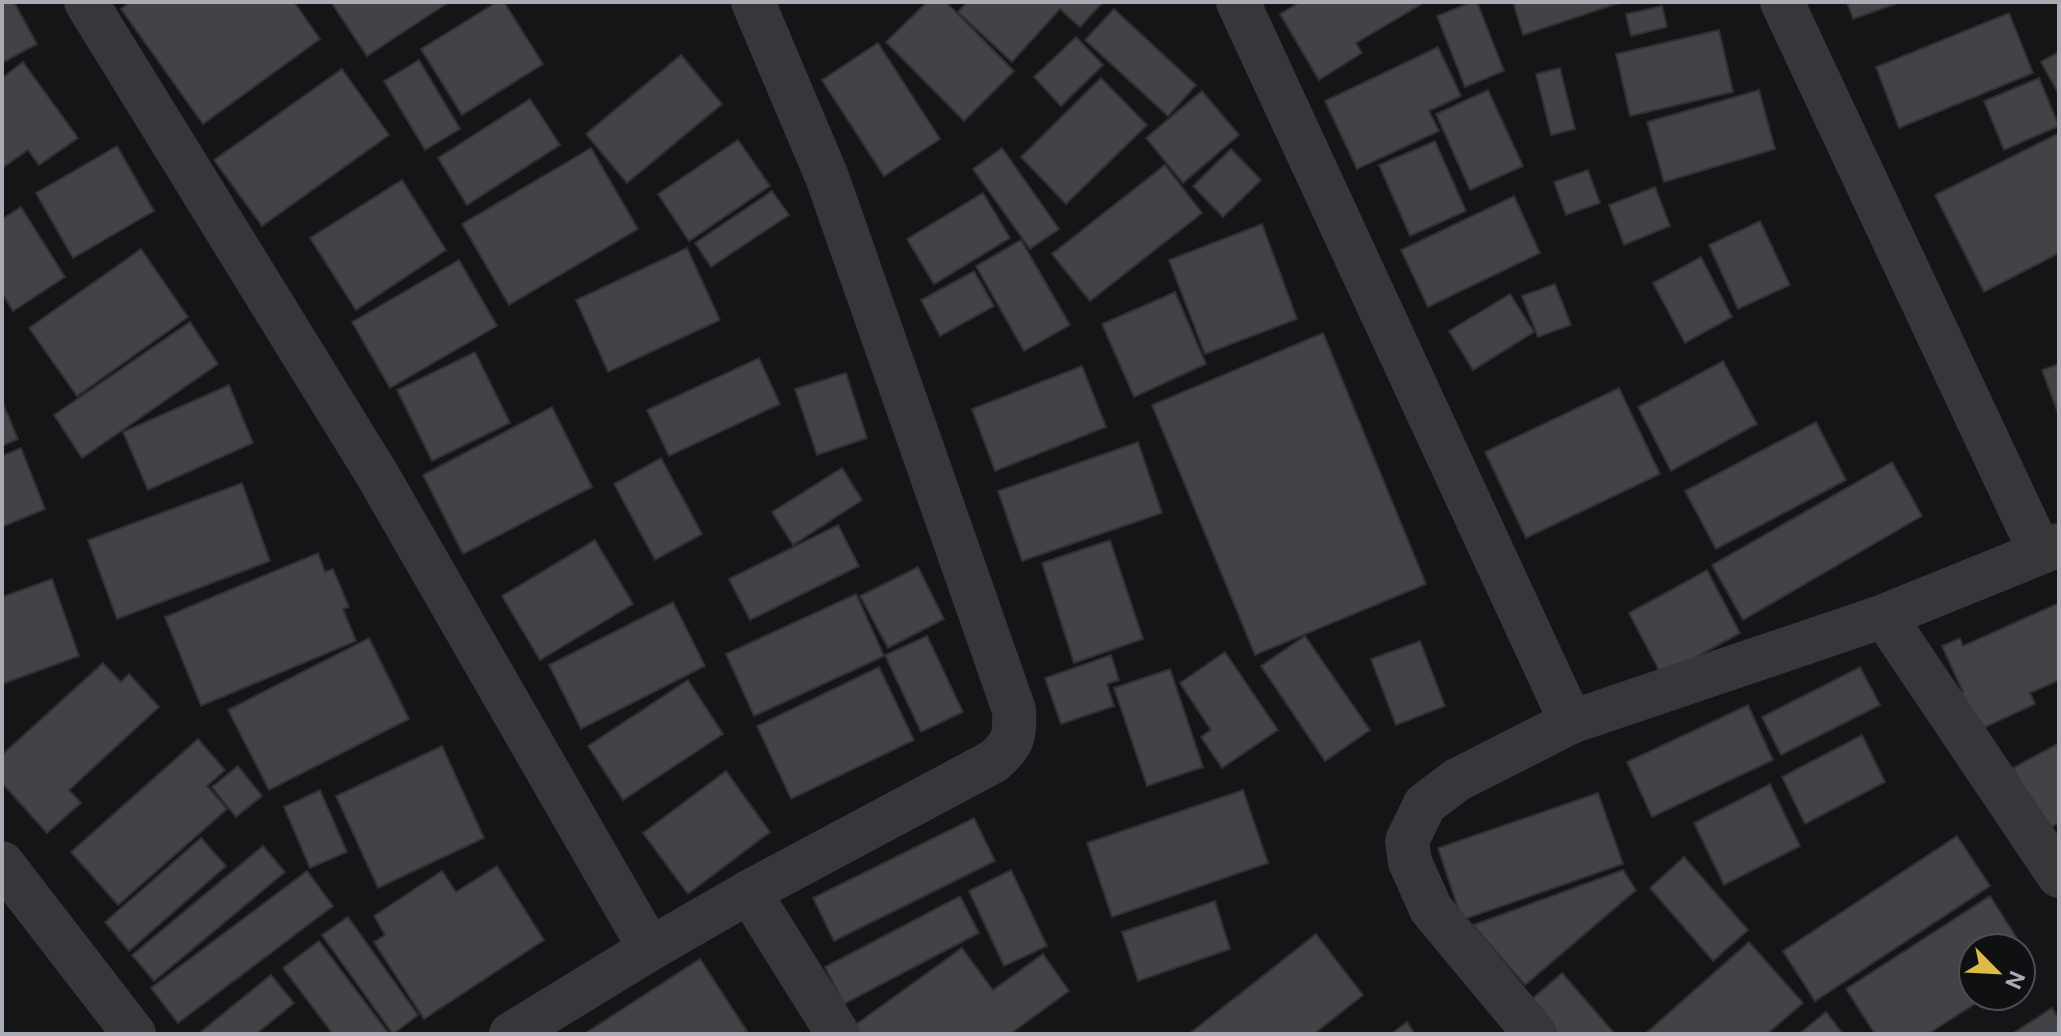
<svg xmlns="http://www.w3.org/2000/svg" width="2061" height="1036" viewBox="0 0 2061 1036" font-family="'Public Sans',sans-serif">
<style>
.building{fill:#434246;stroke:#302f32;stroke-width:2}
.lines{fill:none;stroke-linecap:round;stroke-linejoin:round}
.street{stroke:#37373b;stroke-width:44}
</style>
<rect width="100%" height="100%" fill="#151517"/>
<!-- building -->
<g class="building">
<path d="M2,2H14L37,44L2,63Z"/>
<path d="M130,2H294L320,39L203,124L121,9Z"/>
<path d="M331,2H449L367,56Z"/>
<path d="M497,2H504L543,64L462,115L421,49Z"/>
<path d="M927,2H946L1014,71L964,121L886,42Z"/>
<path d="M967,2H1103L1080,27L1060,9L1012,62L958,12Z"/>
<path d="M1300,2H1425L1356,43L1362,53L1319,80L1280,14Z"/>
<path d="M1472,2H1477L1504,71L1465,87L1437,16Z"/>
<path d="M1513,2H1622L1523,35Z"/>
<path d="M1847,2H1901L1853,19Z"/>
<path d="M1662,6L1667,27L1631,36L1626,14Z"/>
<path d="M1114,9L1196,85L1168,116L1085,40Z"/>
<path d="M2009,13L2033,73L1899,128L1876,67Z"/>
<path d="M1719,30L1733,92L1630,116L1616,54Z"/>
<path d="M1076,37L1103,65L1061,106L1034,77Z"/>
<path d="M878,43L940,139L884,176L822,80Z"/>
<path d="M1438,47L1461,96L1429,111L1439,131L1357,169L1325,101Z"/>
<path d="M2059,52V95L2041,62Z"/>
<path d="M681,55L722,104L627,183L586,134Z"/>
<path d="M419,60L460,129L425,150L384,81Z"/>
<path d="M23,62L78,138L39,165L28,150L2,168V78Z"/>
<path d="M1560,68L1575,129L1551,135L1536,74Z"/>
<path d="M342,69L389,135L262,226L214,160Z"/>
<path d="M1101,78L1147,125L1066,204L1021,157Z"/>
<path d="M2039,78L2059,126L2004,150L1984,101Z"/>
<path d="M1488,90L1523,166L1470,190L1436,114Z"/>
<path d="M1759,90L1775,149L1664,182L1647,122Z"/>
<path d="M1202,91L1239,135L1183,183L1146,138Z"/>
<path d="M530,99L560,145L467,205L438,158Z"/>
<path d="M2059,133V253L1984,292L1935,195Z"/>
<path d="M738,140L770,186L689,241L658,194Z"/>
<path d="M1435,141L1466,211L1410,236L1379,165Z"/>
<path d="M117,146L154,211L73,258L36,193Z"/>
<path d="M591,148L638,229L509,305L462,224Z"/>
<path d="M1002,148L1059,229L1030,249L973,169Z"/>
<path d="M1231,149L1261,180L1223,217L1193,186Z"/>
<path d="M1165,165L1202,213L1090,301L1052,254Z"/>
<path d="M1588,170L1600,203L1566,215L1554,182Z"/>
<path d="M402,180L446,250L356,310L310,238Z"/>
<path d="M1655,187L1670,226L1624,245L1609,205Z"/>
<path d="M772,191L789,215L711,267L695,243Z"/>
<path d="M983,193L1010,238L934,284L907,239Z"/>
<path d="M1514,196L1540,253L1428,307L1401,250Z"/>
<path d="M21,207L65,277L13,311L2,293V219Z"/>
<path d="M1760,221L1790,285L1738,309L1709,245Z"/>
<path d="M1262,224L1297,319L1205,354L1169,260Z"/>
<path d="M1021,240L1070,325L1024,351L976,266Z"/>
<path d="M687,248L720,320L608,372L576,300Z"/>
<path d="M141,249L188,317L77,396L29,328Z"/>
<path d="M1701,257L1732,317L1685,343L1653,283Z"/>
<path d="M459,260L497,326L390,388L352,322Z"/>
<path d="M974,271L994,306L940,336L921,300Z"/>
<path d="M1555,284L1571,325L1538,337L1522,296Z"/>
<path d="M1175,292L1206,364L1134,397L1102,324Z"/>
<path d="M1510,294L1534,332L1473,370L1449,331Z"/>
<path d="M190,322L218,364L82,458L54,415Z"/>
<path d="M1323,333L1426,584L1255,655L1152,405Z"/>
<path d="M475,352L510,423L432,461L397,390Z"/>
<path d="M759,358L780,404L669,456L647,410Z"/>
<path d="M1723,361L1757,424L1671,471L1638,407Z"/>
<path d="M2059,364V416L2042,370Z"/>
<path d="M1082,366L1106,427L995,471L972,409Z"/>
<path d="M846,373L867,438L817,455L795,389Z"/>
<path d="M229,385L253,443L148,490L123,432Z"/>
<path d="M1619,388L1660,474L1526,538L1485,452Z"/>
<path d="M2,401L18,439L2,446Z"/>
<path d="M552,407L592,487L463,554L423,475Z"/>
<path d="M1816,422L1846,480L1716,549L1685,491Z"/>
<path d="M1138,442L1162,513L1022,561L998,491Z"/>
<path d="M21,448L45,509L2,527V456Z"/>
<path d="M661,458L702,534L655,560L614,484Z"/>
<path d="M1892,462L1922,516L1743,620L1712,565Z"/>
<path d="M842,468L862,500L793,545L772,512Z"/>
<path d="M242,483L270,561L117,619L88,540Z"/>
<path d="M838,525L859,566L750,620L729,579Z"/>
<path d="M595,540L633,604L540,660L502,596Z"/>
<path d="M1110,540L1143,639L1074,663L1042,563Z"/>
<path d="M318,553L325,572L333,569L349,607L343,609L356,641L201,706L165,617Z"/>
<path d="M918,567L944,619L888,648L860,596Z"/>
<path d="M1707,570L1740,633L1662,676L1629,613Z"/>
<path d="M52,579L79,656L2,684V597Z"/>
<path d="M856,594L884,656L754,716L726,654Z"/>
<path d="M673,602L705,666L581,729L549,665Z"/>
<path d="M2059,603V680L2030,693L2035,704L1981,729L1952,697L1963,692L1942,646L1960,638L1963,646Z"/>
<path d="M927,636L963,712L921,732L885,655Z"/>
<path d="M1305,636L1370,730L1325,761L1261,666Z"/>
<path d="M369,638L409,719L269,790L228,710Z"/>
<path d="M1420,641L1445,706L1396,725L1371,659Z"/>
<path d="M1225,652L1278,730L1222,768L1201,737L1211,730L1180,683Z"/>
<path d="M1111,655L1119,680L1107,684L1114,706L1061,724L1045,678Z"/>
<path d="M103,663L121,682L129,674L159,707L69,790L81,803L47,833L2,783V755Z"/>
<path d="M879,667L914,740L791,799L757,726Z"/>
<path d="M1860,667L1880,705L1781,755L1762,717Z"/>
<path d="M1170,669L1203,767L1147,786L1114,688Z"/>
<path d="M688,680L723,734L623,800L588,746Z"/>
<path d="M1748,705L1773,760L1652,817L1627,762Z"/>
<path d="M1862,735L1885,782L1805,824L1782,777Z"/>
<path d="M198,739L225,770L207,786L227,809L118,905L71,852Z"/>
<path d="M2059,743V823L2046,830L2013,768Z"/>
<path d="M442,746L484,838L378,888L336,796Z"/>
<path d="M238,766L262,796L236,817L212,787Z"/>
<path d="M726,771L770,832L688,894L643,833Z"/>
<path d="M1770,784L1800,846L1724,885L1694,823Z"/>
<path d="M320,790L347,852L310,868L284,807Z"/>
<path d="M1243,790L1268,863L1112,917L1087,843Z"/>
<path d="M1598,793L1623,864L1462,920L1438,848Z"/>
<path d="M974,818L995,861L834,941L813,898Z"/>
<path d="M1957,836L1990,886L1815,1001L1783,951Z"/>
<path d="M201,838L226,866L129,951L105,922Z"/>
<path d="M263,846L285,872L154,981L132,955Z"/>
<path d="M1684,857L1748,930L1713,961L1650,888Z"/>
<path d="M497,866L544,940L424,1019L374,942L385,935L374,916L442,871L456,892Z"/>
<path d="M1011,870L1047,946L1004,966L969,891Z"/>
<path d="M1623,870L1636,890L1525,985L1473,925Z"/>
<path d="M307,871L333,906L178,1023L151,988Z"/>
<path d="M960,896L979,933L844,1004L825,967Z"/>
<path d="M1990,896L2034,965L2021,974V948H1973V996H1987L1928,1034H1875L1846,989Z"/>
<path d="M1215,901L1230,949L1138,981L1122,932Z"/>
<path d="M348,917L418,1015L393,1034L322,935Z"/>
<path d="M1316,934L1363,995L1314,1034H1189Z"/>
<path d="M319,941L389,1034H333L283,968Z"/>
<path d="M1749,942L1803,1003L1767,1034H1645Z"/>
<path d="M962,948L993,990L1043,954L1069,991L1010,1034H855L851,1028Z"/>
<path d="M700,959L747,1031L742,1034H584Z"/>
<path d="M1562,973L1615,1034H1551L1525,1005Z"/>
<path d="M271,975L294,1003L256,1034H198Z"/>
<path d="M2052,1008L2059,1019V1034H2012Z"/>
<path d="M1826,1012L1843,1034H1799Z"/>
<path d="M1407,1022L1415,1034H1391Z"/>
</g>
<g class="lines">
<!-- street -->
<g class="street">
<path d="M86,2L378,476L650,949"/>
<path d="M1238,2L1571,722"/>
<path d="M1782,2L2040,552"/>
<path d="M1884,616L2059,876"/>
<path d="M2,863L134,1034"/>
<path d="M749,892L838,1034"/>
<path d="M511,1034L650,949L749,892L994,761C1014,743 1015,737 1014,710L827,177L753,2"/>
<path d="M1535,1034L1431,909L1410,862L1407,841L1425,804L1457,780L1571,722L1884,616L2059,545"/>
</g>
</g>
<!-- border -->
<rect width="2061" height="1036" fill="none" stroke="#a9abb5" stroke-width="8"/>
<!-- north arrow -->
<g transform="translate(1997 972) rotate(114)"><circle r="38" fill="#101012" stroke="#4d4e53" stroke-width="2"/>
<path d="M0-6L14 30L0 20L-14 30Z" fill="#dcbb48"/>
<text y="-12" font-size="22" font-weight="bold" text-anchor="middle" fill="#a9abb5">N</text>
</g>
</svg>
